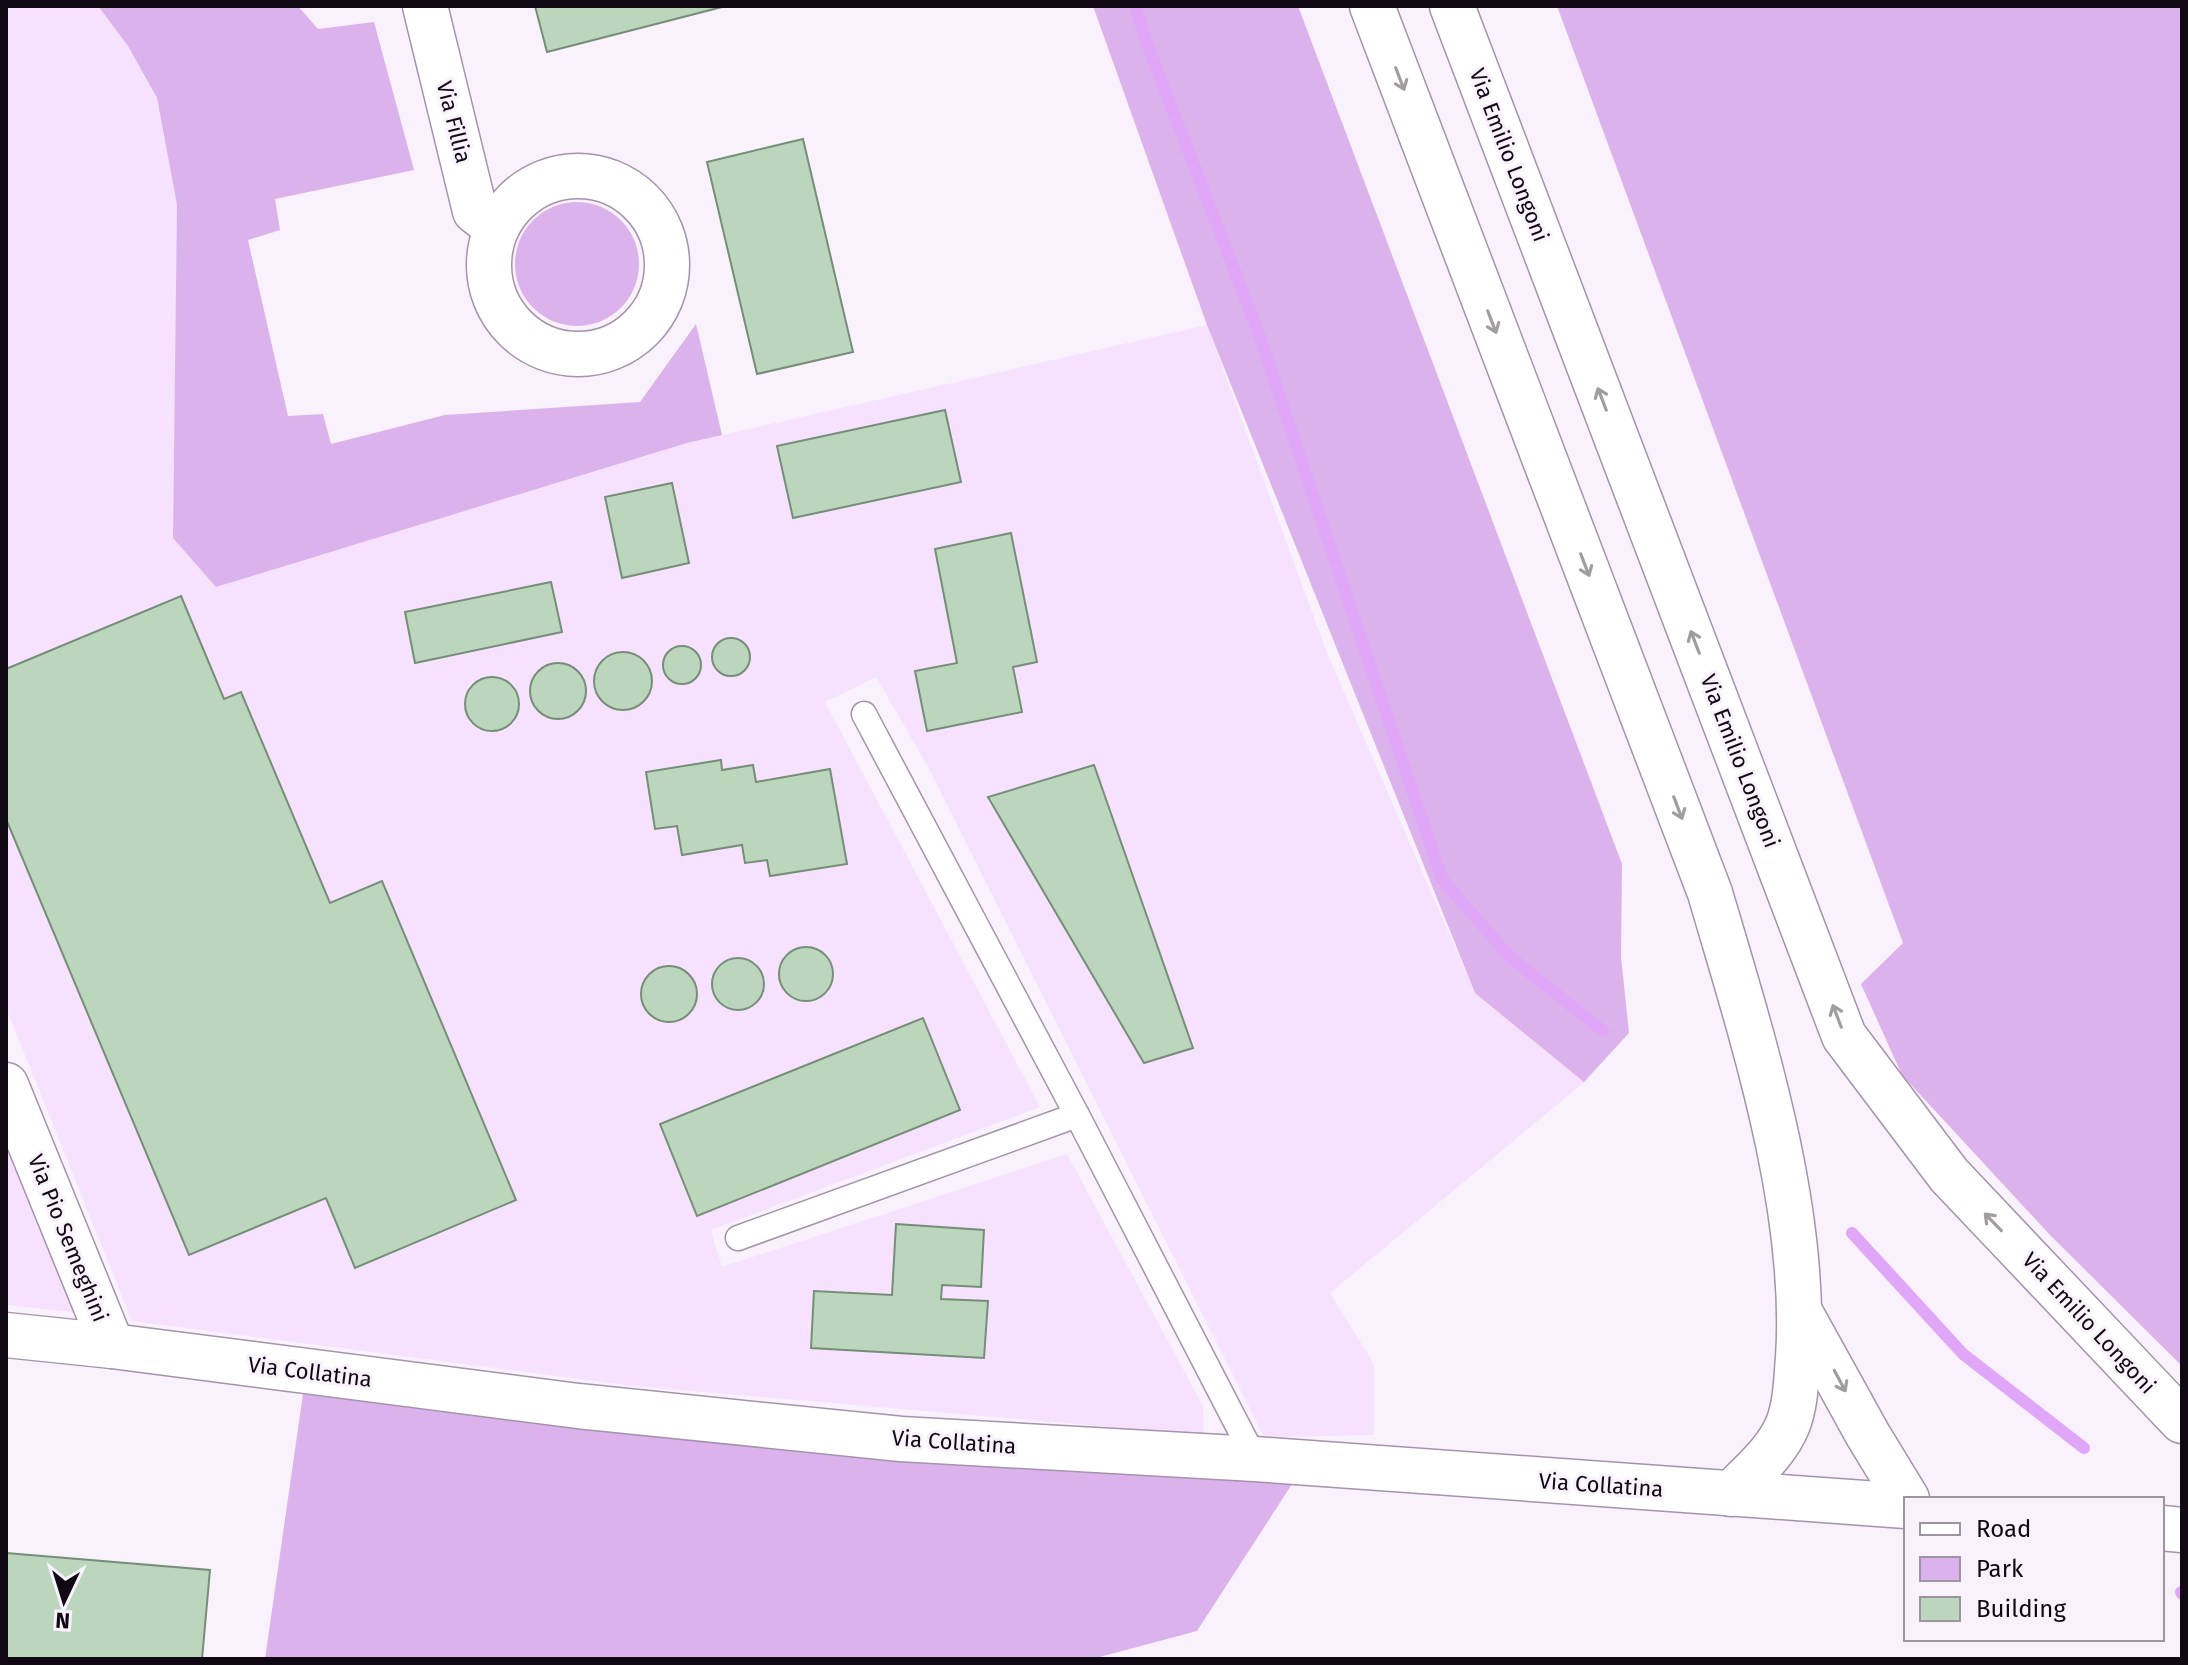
<svg xmlns="http://www.w3.org/2000/svg" width="2188" height="1665" viewBox="0 0 2188 1665" font-family="'Fira Sans',sans-serif">
<style>
.built{fill:#f6e2ff}
.green{fill:#dbb2ec}
.lines{fill:none;stroke-linecap:round;stroke-linejoin:round}
.stream{stroke:#e0a6f8;stroke-width:12}
.building{fill:#bcd6bd;stroke:#768e77;stroke-width:2}
.service-casing{stroke:#a592ad;stroke-width:27}
.minor-casing{stroke:#a592ad;stroke-width:47}
.tertiary-casing{stroke:#a592ad;stroke-width:47}
.service{stroke:#fff;stroke-width:24}
.minor{stroke:#fff;stroke-width:44}
.tertiary{stroke:#fff;stroke-width:44}
.oneway{stroke:#9f9da1}
.labels{text-anchor:middle;dominant-baseline:central;stroke-width:6;stroke-linejoin:round;paint-order:stroke}
.street-label{font-size:22px;fill:#100913;stroke:#f9f1fc}
</style>
<rect width="100%" height="100%" fill="#f9f1fc"/>
<!-- built -->
<g class="built">
<path d="M6,6H98L128,46L157,99L177,205L216,587L687,443L1207,325L1327,653L1475,993L1588,1079L1330,1293L1374,1364V1435L1264,1437L927,765L876,677L825,702L1040,1107L711,1230L722,1267L1067,1154L1203,1406L1204,1435L634,1386L132,1321L6,1008Z"/>
<path d="M6,1125L72,1289V1312L6,1305Z"/>
</g>
<!-- green -->
<g class="green">
<path d="M98,6H298L318,29L374,22L414,170L275,199L280,230L248,240L288,416L323,414L331,444L445,415L640,402L696,324L722,435L687,443L216,587L173,538L177,205L157,98L128,46Z"/>
<path d="M1093,6H1298L1622,864L1621,957L1629,1033L1584,1082L1475,993L1207,325Z"/>
<path d="M1557,6H2182V1366L2050,1235L1902,1075L1861,984L1903,943Z"/>
<circle cx="577" cy="264" r="62"/>
<path d="M303,1394L836,1451L1294,1481L1197,1631L1092,1659H265Z"/>
</g>
<g class="lines">
<!-- stream -->
<g class="stream">
<path d="M1135,6L1147,44L1256,326L1442,879L1510,957L1603,1031"/>
<path d="M1852,1233L1963,1354L2084,1448"/>
<path d="M2181,1592L2182,1594"/>
</g>
</g>
<!-- building -->
<g class="building">
<path d="M535,6H726L547,52Z"/>
<path d="M803,139L853,352L757,374L707,162Z"/>
<path d="M945,410L961,482L793,518L777,446Z"/>
<path d="M672,483L689,563L622,578L605,497Z"/>
<path d="M1011,533L1037,662L1013,667L1022,712L927,731L915,671L957,663L935,549Z"/>
<path d="M551,582L562,632L415,663L405,612Z"/>
<path d="M181,596L224,699L241,692L330,903L382,881L516,1200L355,1268L326,1198L189,1255L6,819V669Z"/>
<circle cx="731" cy="657" r="19"/>
<circle cx="682" cy="665" r="19"/>
<circle cx="623" cy="681" r="29"/>
<circle cx="558" cy="691" r="28"/>
<circle cx="492" cy="704" r="27"/>
<path d="M721,760L722,770L753,765L756,782L830,769L847,864L770,876L767,860L745,863L742,845L682,855L677,826L655,829L646,772Z"/>
<path d="M1094,765L1193,1048L1144,1063L988,797Z"/>
<circle cx="806" cy="974" r="27"/>
<circle cx="738" cy="984" r="26"/>
<circle cx="669" cy="994" r="28"/>
<path d="M923,1018L960,1110L697,1216L660,1124Z"/>
<path d="M896,1224L984,1230L981,1287L942,1285L941,1299L988,1301L984,1358L811,1348L814,1291L892,1295Z"/>
<path d="M6,1553L210,1570L202,1659H6Z"/>
</g>
<g class="lines">
<defs>
<g id="service">
<path d="M864,714L1077,1115L1255,1459"/>
<path d="M738,1238L1077,1115"/>
</g>
<g id="minor">
<path d="M425,6L475,211L496,228"/>
<circle cx="578" cy="265" r="89"/>
<path d="M6,1085L112,1346"/>
</g>
<g id="tertiary">
<path d="M1372,6L1710,893C1752,1036 1808,1208 1798,1358C1796,1380 1796,1403 1788,1424C1777,1452 1751,1473 1731,1494"/>
<path d="M1452,6L1844,1036L1949,1175L2182,1421"/>
<path d="M1801,1314L1868,1435L1907,1499"/>
<path d="M6,1335L112,1346L578,1406L901,1439L1255,1459L1906,1506"/>
<path d="M2162,1528L2182,1530"/>
</g>
</defs>
<!-- service casing -->
<use href="#service" class="service-casing"/>
<!-- minor casing -->
<use href="#minor" class="minor-casing"/>
<!-- tertiary casing -->
<use href="#tertiary" class="tertiary-casing"/>
<!-- service -->
<use href="#service" class="service"/>
<!-- minor -->
<use href="#minor" class="minor"/>
<!-- tertiary -->
<use href="#tertiary" class="tertiary"/>
</g>
<!-- one-way arrows -->
<defs><path id="oneway-shaft" d="M-6 0H5M1.5-3L5.5 0L1.5 3" fill="none" stroke-width="1.6" stroke-linecap="round" stroke-linejoin="round" transform="scale(2)"/></defs>
<g class="oneway">
<use href="#oneway-shaft" transform="translate(1400 79) rotate(69)"/>
<use href="#oneway-shaft" transform="translate(1492 322) rotate(69)"/>
<use href="#oneway-shaft" transform="translate(1602 399) rotate(-111)"/>
<use href="#oneway-shaft" transform="translate(1585 565) rotate(69)"/>
<use href="#oneway-shaft" transform="translate(1695 642) rotate(-111)"/>
<use href="#oneway-shaft" transform="translate(1678 808) rotate(69)"/>
<use href="#oneway-shaft" transform="translate(1837 1016) rotate(-111)"/>
<use href="#oneway-shaft" transform="translate(1993 1222) rotate(-134)"/>
<use href="#oneway-shaft" transform="translate(1840 1381) rotate(62)"/>
</g>
<g class="labels">
<!-- street labels -->
<g class="street-label">
<text transform="translate(454 122) rotate(76)">Via Fillia</text>
<text transform="translate(1509 155) rotate(69)">Via Emilio Longoni</text>
<text transform="translate(1740 761) rotate(69)">Via Emilio Longoni</text>
<text transform="translate(68 1238) rotate(68)">Via Pio Semeghini</text>
<text transform="translate(2089 1323) rotate(47)">Via Emilio Longoni</text>
<text transform="translate(310 1372) rotate(7)">Via Collatina</text>
<text transform="translate(954 1442) rotate(4)">Via Collatina</text>
<text transform="translate(1601 1485) rotate(4)">Via Collatina</text>
</g>
</g>
<!-- border -->
<rect width="2188" height="1665" fill="none" stroke="#100913" stroke-width="16"/>
<!-- legend -->
<rect x="1904" y="1497" width="260" height="144" fill="#f9f1fc" stroke="#9c949f" stroke-width="2"/>
<rect x="1920" y="1523" width="40" height="12" fill="#ffffff" stroke="#9c949f" stroke-width="2"/>
<text x="1976" y="1537" font-size="24" fill="#100913">Road</text>
<rect x="1920" y="1557" width="40" height="24" fill="#dbb2ec" stroke="#9c949f" stroke-width="2"/>
<text x="1976" y="1577" font-size="24" fill="#100913">Park</text>
<rect x="1920" y="1597" width="40" height="24" fill="#bcd6bd" stroke="#9c949f" stroke-width="2"/>
<text x="1976" y="1617" font-size="24" fill="#100913">Building</text>
<!-- north arrow -->
<g transform="translate(64 1601) rotate(184)" stroke="#f9f1fc" stroke-width="6" paint-order="stroke">
<path d="M0-6L14 30L0 20L-14 30Z" fill="#100913"/>
<text y="-12" font-size="22" font-weight="bold" text-anchor="middle" fill="#100913">N</text>
</g>
</svg>
